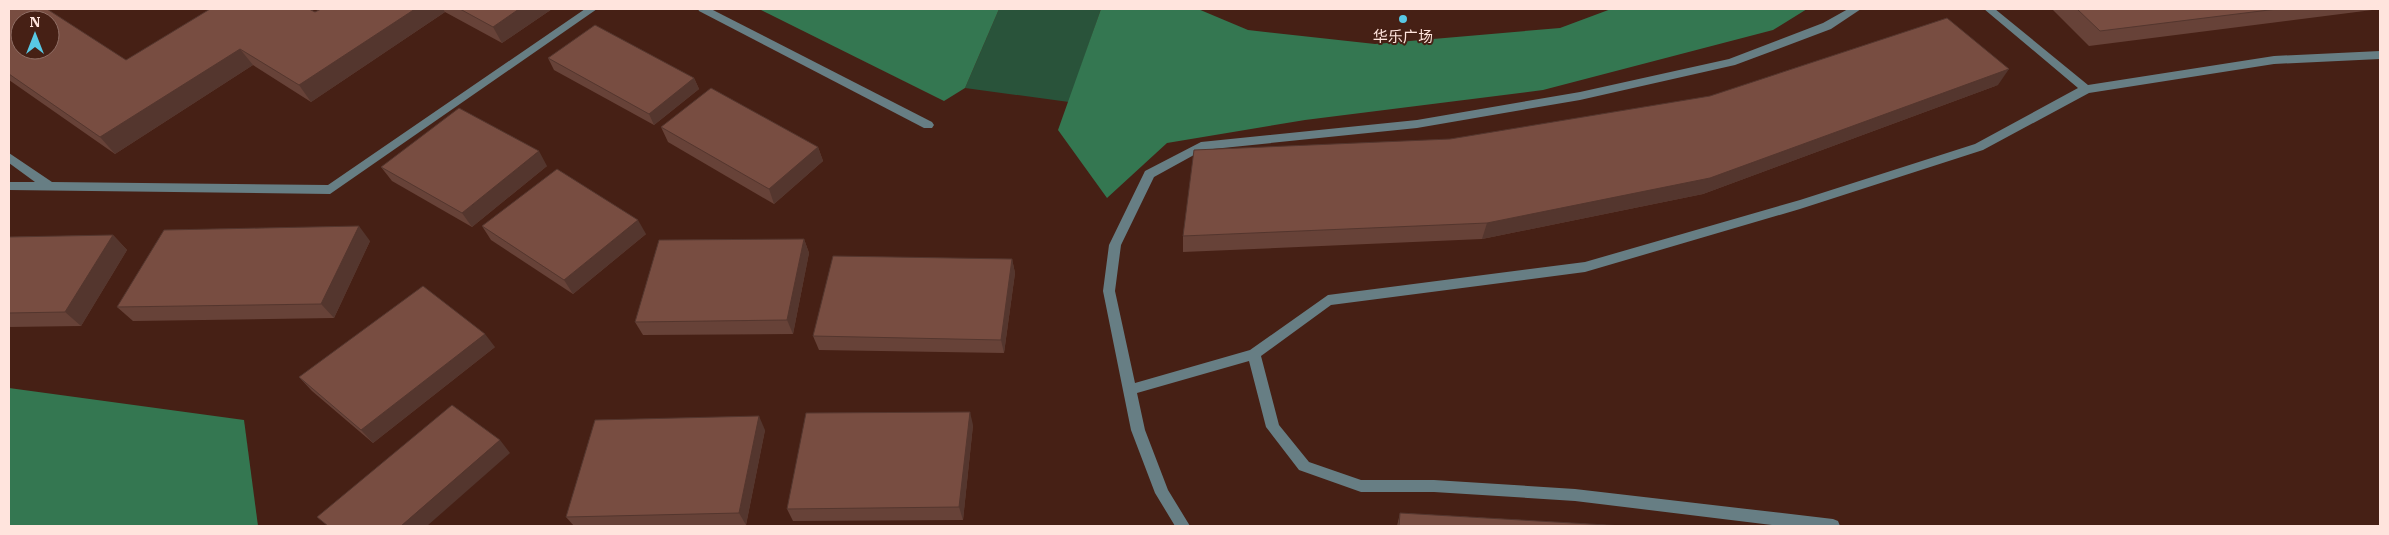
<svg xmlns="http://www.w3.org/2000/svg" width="2389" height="535" viewBox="0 0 2389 535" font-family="'IBM Plex Serif','Noto Sans SC',serif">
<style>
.green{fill:#29533a}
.forest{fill:#347751}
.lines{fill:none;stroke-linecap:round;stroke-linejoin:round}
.minor{fill:#677e84;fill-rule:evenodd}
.wall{fill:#674238}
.shaded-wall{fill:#54362e}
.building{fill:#784d41;stroke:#54362e;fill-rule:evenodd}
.poi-dot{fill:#58c8e4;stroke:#462015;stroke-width:2}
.labels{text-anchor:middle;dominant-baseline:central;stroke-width:4;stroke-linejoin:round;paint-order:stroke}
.poi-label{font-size:15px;fill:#ffe4dd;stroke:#462015}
</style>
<rect width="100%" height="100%" fill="#462015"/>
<!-- green -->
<path class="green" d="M999,9H1101L1069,102L965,88Z"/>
<!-- forest -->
<g class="forest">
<path d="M759,9H999L965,88L944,101Z"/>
<path d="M1101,9H1198L1248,30L1375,44L1560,28L1611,9H1807L1773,30L1543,90L1305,120L1167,143L1107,198L1058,130Z"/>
<path d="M9,388L244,420L258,526H9Z"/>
</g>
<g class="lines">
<!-- minor -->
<g class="minor">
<path d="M585,9H597L330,194L9,190V182H35L9,163V153L52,182L328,185Z"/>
<path d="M698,9H711L932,122L934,125L932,128H924L699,11Z"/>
<path d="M1848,9H1861L1831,29L1735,65L1580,100L1417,128L1203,150L1154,177L1121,245L1115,291L1135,383L1250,350L1328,295L1585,262L1800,200L1975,144L2078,88L1984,9H1995L2088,85L2274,56L2380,51V59L2274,64L2089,93L1983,150L1800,209L1585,272L1331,305L1261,356L1279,425L1309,462L1361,480H1434L1575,489L1833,519L1838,521L1840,526H1781L1575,501L1434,492H1361L1299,470L1266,427L1249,361L1137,393L1145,430L1168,490L1190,526H1175L1155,493L1131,430L1103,291L1109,245L1145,171L1201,142L1417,120L1580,92L1729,59L1823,23Z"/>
</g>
</g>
<!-- wall -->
<g class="wall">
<path d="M9,9L126,60L315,12L321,9H552L502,43L445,12L311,102L253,65L115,154L9,80Z"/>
<path d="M2052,9H2380L2089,46Z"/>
<path d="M548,58L694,78L699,89L654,125L554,70Z"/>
<path d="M1998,85L1703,194L1482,239L1183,252V236Z"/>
<path d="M661,127L818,147L823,161L774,204L668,142Z"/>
<path d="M547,166L472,227L392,181L381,167Z"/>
<path d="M482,226L646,234L573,294L491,240Z"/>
<path d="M113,235L127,250L81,326L9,327V237Z"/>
<path d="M804,239L809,253L793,334L643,335L635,322Z"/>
<path d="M370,241L334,318L133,321L117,307Z"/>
<path d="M1012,259L1015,273L1004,353L819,350L813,336Z"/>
<path d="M495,347L373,443L312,391L299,377Z"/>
<path d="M973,425L963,520L793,521L787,509Z"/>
<path d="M765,430L746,525L694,526H574L566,517Z"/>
<path d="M1400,513L1624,526H1397Z"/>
</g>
<!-- shaded-wall -->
<g class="shaded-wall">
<path d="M415,9H443L445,12L311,102L299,85Z"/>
<path d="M519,9H552L502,43L493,27Z"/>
<path d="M240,49L253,65L115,154L100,137Z"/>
<path d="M2009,69L1998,85L1703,194L1482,239L1487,223Z"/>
<path d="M694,78L699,89L654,125L649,114Z"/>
<path d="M818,147L823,161L774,204L769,189Z"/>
<path d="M539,151L547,166L472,227L462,213Z"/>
<path d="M638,220L646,234L573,294L564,280Z"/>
<path d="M359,226L370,241L334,318L321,304Z"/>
<path d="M113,235L127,250L81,326L65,312Z"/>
<path d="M804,239L809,253L793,334L787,320Z"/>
<path d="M1012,259L1015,273L1004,353L1001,340Z"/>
<path d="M485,334L495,347L373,443L361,430Z"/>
<path d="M970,412L973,425L963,520L959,507Z"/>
<path d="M759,416L765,430L746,525L739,513Z"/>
<path d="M500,440L510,453L427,526H401Z"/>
</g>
<!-- building -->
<g class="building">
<path d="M9,9H47L126,60L210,9H309L315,12L321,9H415L299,85L240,49L100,137L9,74ZM20,20H50V50H20Z"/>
<path d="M460,9H519L493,27Z"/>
<path d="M2077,9H2277L2100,31Z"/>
<path d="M1947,18L2009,69L1710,178L1487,223L1183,236L1194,150L1450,139L1710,96Z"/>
<path d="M595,25L694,78L649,114L548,58Z"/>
<path d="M711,88L818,147L769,189L661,127Z"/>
<path d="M459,108L539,151L462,213L381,167Z"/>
<path d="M557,169L638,220L564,280L482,226Z"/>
<path d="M359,226L321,304L117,307L164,230Z"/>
<path d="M113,235L65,312L9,313V237Z"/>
<path d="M804,239L787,320L635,322L659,240Z"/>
<path d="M833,256L1012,259L1001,340L813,336Z"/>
<path d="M423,286L485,334L361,430L299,377Z"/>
<path d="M452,405L500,440L401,526H328L317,517Z"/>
<path d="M970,412L959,507L787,509L806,413Z"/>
<path d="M759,416L739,513L566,517L595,420Z"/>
<path d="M1400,513L1624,526H1399Z"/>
</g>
<!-- markers -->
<circle class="poi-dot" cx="1403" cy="19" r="5"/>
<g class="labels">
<!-- poi labels -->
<g class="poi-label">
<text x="1403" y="36">华乐广场</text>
</g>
</g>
<!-- border -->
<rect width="2389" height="535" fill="none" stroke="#ffe4dd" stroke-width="20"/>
<!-- north arrow -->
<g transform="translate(35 35)"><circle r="24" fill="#462015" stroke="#906e65"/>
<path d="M0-4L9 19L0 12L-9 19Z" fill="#58c8e4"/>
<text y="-8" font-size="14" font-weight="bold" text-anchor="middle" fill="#ffe4dd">N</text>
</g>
</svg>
